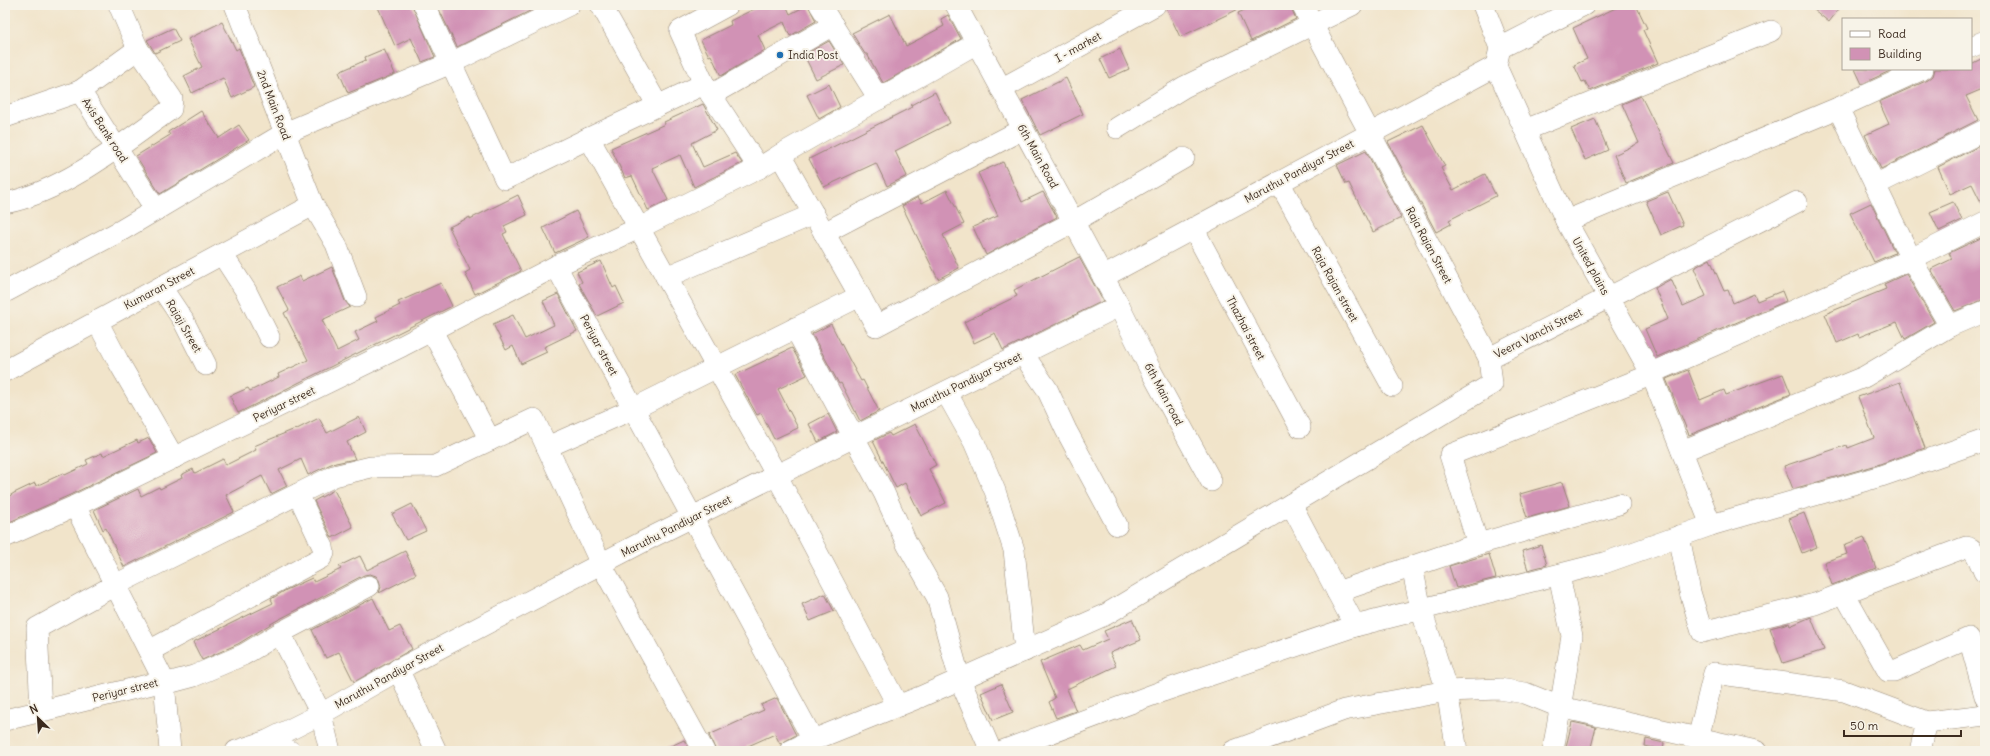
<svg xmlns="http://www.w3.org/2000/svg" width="1990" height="756" viewBox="0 0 1990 756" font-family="Delius,sans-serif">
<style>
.building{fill:#d192b5}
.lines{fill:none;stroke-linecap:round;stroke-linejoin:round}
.minor-casing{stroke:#968774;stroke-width:22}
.minor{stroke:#fff;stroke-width:21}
.poi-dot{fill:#1f6fb2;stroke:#f7f3e8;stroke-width:1.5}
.labels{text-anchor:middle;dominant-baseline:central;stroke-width:4;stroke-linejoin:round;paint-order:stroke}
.street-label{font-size:11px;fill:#3b2a1e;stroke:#f7f3e8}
.poi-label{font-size:11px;fill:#3b2a1e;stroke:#f7f3e8;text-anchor:start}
</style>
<rect width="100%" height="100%" fill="#f7f3e8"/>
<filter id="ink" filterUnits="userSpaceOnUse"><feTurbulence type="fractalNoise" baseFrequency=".025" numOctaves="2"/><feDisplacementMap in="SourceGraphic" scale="8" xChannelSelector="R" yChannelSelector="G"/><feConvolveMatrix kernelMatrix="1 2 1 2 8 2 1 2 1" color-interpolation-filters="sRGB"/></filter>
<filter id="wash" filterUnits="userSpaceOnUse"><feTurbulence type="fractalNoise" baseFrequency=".012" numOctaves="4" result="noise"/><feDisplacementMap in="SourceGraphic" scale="16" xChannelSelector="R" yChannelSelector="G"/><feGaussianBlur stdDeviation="0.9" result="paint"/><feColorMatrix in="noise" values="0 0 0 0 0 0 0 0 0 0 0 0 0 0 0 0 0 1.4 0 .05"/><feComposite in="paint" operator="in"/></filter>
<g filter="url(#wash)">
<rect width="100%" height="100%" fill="#f1e4ca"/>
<g id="blocks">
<!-- building -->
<g class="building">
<path d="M377,5H412L435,57L422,62L411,38L395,46Z"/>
<path d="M437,5H537L538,7L457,47Z"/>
<path d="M762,5H786L790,14L808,5L816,21L790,36L784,22L758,35L765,50L721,76L711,55L709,56L701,40L731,25L730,21Z"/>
<path d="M1167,5H1247L1180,37L1166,7Z"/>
<path d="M1255,5H1290L1296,19L1251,41L1238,13Z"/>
<path d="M1622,5H1636L1647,28L1643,30L1658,63L1590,91L1585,81L1582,82L1574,65L1587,59L1573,28Z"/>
<path d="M1808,5H1842L1829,22Z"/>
<path d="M890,14L906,46L944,26L941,19L948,15L961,39L883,83L867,54H865L852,33Z"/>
<path d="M222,22L236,50L239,48L254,87L232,98L223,78L192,93L184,76L202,67L188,39Z"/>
<path d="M173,28L180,41L155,53L147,40Z"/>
<path d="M829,41L844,65L816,79L804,55Z"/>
<path d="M384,49L395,74L348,93L339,72L366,60L365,57Z"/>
<path d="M1120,49L1129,69L1109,78L1100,59Z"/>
<path d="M1985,57V88L1966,96L1978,120L1881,169L1865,135L1889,124L1879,102L1928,80L1933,76L1935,69H1971V64Z"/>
<path d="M1855,69H1894L1862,84Z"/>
<path d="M1066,78L1083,114L1040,135L1022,100Z"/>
<path d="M829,84L840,107L819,119L807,95Z"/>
<path d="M935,92L950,123L895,151L907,176L887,186L876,163L824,187L809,159L912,107L911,105Z"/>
<path d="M1641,96L1674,163L1626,183L1614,155L1639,143L1622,104Z"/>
<path d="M703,104L717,130L692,143L703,167L735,153L742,163L694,187L680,155L652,168L668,200L648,210L632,176L625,178L611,148L665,124L664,122Z"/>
<path d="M201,111L219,138L239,125L249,140L160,194L136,156L170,135L168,132Z"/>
<path d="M1595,119L1608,150L1585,160L1571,129Z"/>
<path d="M1423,125L1445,166L1441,168L1453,190L1485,174L1496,196L1449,220L1451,224L1436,232L1388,142Z"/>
<path d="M1985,143V210L1972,184L1950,194L1938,167Z"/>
<path d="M1366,151L1401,218L1373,232L1349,183L1346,184L1337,165Z"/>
<path d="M1003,162L1022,202L1043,192L1057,217L986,255L973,227L998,216L978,173Z"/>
<path d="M947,190L964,224L943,235L959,268L938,279L902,206L918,197L922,203Z"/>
<path d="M1668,192L1683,225L1661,235L1646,201Z"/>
<path d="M518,195L527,215L504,226L507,232L503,234L521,271L475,294L465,273L470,270L449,227L470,217V219Z"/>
<path d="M1953,202L1962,220L1939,231L1930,212Z"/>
<path d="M1871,203L1895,253L1874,262L1850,213Z"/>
<path d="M576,211L589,237L555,253L543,228Z"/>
<path d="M1985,236V299L1955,311L1931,269L1952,259L1949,253Z"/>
<path d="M1079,257L1103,301L1003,350L995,333L974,343L964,322L1017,296L1014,290Z"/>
<path d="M1710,259L1724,291L1728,290L1733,303L1754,294L1757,301L1782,291L1786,301L1657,357L1645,329L1668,319L1655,288L1671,279L1683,306L1706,296L1694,268Z"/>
<path d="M601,261L613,288L616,286L624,303L597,316L579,284L582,282L577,272Z"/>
<path d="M332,267L345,301L350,307L322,320L337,351L359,340L355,332L378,321L376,317L400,305L398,302L441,283L452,306L238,413L230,396L248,388L250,391L279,377L278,374L308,360L284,313L289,310L277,287L300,276L302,281Z"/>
<path d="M1906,274L1934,322L1905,339L1897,322L1859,337L1858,334L1837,343L1825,314L1886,289L1884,284Z"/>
<path d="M558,294L577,331L544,347L547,352L521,364L513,346L506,350L493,324L513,315L525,339L554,325L543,301Z"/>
<path d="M831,324L850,361L861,381L863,380L879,411L860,421L841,383L839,384L812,334Z"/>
<path d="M792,348L807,375L778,389L798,428L774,439L761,413L757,415L735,375Z"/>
<path d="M1688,370L1700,400L1724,390L1726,395L1783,374L1791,394L1689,435L1666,379Z"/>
<path d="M1900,382L1925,448L1877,465L1793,489L1784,466L1847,445L1848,448L1874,438L1858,397Z"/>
<path d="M828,414L837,432L818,442L809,424Z"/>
<path d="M359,417L366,432L347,442L355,459L331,464L308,475L301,459L279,470L287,486L271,494L262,476L226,495L234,512L124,567L106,528L103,530L94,510L138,489L141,496L159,487L160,489L182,478L181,475L193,469L195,473L223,459L226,465L256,450L254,446L295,429V430L319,418L327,433Z"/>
<path d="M915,424L936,465L929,469L946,503L921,516L905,483L896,488L873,441L889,433L891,436Z"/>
<path d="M149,438L157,453L70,495L5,524V499L14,493L35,483L36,486L64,473L65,475L88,464L86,460L102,453L103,456L137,440L138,443Z"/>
<path d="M1562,482L1570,506L1527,518L1520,494Z"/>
<path d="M334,490L353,527L332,538L314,501Z"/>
<path d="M412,504L426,531L406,540L392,514Z"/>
<path d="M1804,513L1817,547L1802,553L1789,519Z"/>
<path d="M1864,537L1876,568L1832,585L1824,562L1847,554L1844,545Z"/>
<path d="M1541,545L1547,565L1528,570L1522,551Z"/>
<path d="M405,551L416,574L379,593L381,587L379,580L376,576L370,574L364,575L274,622L238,644L202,660L193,642L273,603L271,599L286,590L312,578L314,582L341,569L339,566L360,556L367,570Z"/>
<path d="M1489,554L1496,578L1456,588L1449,566Z"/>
<path d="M825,594L834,611L810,621L802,604Z"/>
<path d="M373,598L389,631L400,626L412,649L354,682L339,652L326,658L312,630Z"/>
<path d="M1811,617L1824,650L1783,663L1770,628L1789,623L1790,626Z"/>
<path d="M1132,619L1141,640L1110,653L1116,666L1067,689L1076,711L1056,718L1049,702L1055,698L1040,662L1080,645L1083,650L1108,639L1104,631Z"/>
<path d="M1001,684L1013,712L993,720L981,693Z"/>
<path d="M777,698L796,735L780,744L775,734L746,747L748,751H716L709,735L764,710L761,705Z"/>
<path d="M1572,722L1596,727L1590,751H1565Z"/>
<path d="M1646,739L1664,743L1663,750L1645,746Z"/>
<path d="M684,740L690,751H660Z"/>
</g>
</g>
</g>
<g filter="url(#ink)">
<use href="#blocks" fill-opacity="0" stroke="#968774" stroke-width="1"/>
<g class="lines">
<defs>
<g id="minor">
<path d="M119,5L138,49L80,91L156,210"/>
<path d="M235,5L313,205L336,244L356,297"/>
<path d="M424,5L505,179L589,138"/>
<path d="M601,5L658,106"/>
<path d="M820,5L879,99"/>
<path d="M956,5L1119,306L1151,371L1211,481"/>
<path d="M1302,5L1489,358"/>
<path d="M1483,5L1500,48L1496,66L1566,221L1651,373L1711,525"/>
<path d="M1971,47L1985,41"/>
<path d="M1500,48L1584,5"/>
<path d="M704,84L680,31L728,5"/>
<path d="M1001,89L1155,5"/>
<path d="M711,95L833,25"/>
<path d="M1838,108L1923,69"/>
<path d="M5,117L80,91"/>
<path d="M1117,128L1184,87L1352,5"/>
<path d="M1525,130L1771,31"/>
<path d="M780,155L759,168L704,84L589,138L777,476L898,706"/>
<path d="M1279,182L1392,386"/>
<path d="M1875,185L1985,130"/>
<path d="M5,203C63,192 124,143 171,109L172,99L138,49"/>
<path d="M1193,228L1300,427"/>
<path d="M824,233L1023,129"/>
<path d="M222,254L246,291L269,337"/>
<path d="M556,266L639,228L759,168"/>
<path d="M666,277L814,214"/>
<path d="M1103,277L1496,66"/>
<path d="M161,287L183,320L206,365"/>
<path d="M5,292L122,230L285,133L451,63L569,5"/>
<path d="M860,296L876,326L1073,222L1184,158"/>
<path d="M97,321L118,361L174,458"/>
<path d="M1950,326L1985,311"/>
<path d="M795,328L884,493L907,544L937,597L960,680L991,751"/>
<path d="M432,331L490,440"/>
<path d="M1023,354L1047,389L1066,430L1117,525"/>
<path d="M5,371L313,205"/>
<path d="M946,392L974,442L995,491L1014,550L1025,651"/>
<path d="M547,447L633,409L860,296L780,155L977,43"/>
<path d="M1682,451L1864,377L1950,326L1911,259L1985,222"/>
<path d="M1291,504L1492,384L1489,358L1797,202"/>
<path d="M1679,536L1690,592L1702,632L1815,604L1844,593L1888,671H1894L1969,638L1985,696"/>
<path d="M5,537L75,506"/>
<path d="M1478,544L1619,504"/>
<path d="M1412,567L1421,609L1447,691L1457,751"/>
<path d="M1337,592L1478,544L1450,455L1643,378L1651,373L1911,259L1838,108L1566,221"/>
<path d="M1844,593L1966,547C1976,548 1980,563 1984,572"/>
<path d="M280,633L321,714L330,751"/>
<path d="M149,651L321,558L324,553L323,547L298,494"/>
<path d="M398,669L436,751"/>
<path d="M164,681L170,751"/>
<path d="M164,684L194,676L243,655L280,633L369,586"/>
<path d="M41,710L37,628L115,585L334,476L371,467L435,466L534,419L601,564L704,751"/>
<path d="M5,720L164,681L75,506L402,346L556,266L813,740L790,751"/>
<path d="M1698,739L1714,673L1844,691L1927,722L1985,715"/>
<path d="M813,740L920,697L1105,615L1291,504L1355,626L1604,563L1711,525L1881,476L1985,440"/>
<path d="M267,741L290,751"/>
<path d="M236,751L267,741L321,714L409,664L656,535L1119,306"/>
<path d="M1002,751L1163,691L1355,626"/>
<path d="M1233,751L1344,710L1447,691L1499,689L1525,693L1560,707L1756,751"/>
<path d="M1553,751L1572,636L1559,575"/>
<path d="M1920,751L1927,722"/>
</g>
</defs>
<!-- minor casing -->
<use href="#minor" class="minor-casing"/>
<!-- minor -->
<use href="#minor" class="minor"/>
</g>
</g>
<!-- markers -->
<circle class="poi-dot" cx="780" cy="55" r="4"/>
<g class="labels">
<!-- street labels -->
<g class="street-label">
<text transform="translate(1078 47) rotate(-29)">I - market</text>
<text transform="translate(274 105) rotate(69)">2nd Main Road</text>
<text transform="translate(105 130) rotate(57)">Axis Bank road</text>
<text transform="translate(1038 156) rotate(61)">6th Main Road</text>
<text transform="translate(1299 171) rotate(-28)">Maruthu Pandiyar Street</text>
<text transform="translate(1429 245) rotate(62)">Raja Rajan Street</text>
<text transform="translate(1591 266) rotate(61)">United plains</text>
<text transform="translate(1335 284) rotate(61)">Raja Rajan street</text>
<text transform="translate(159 288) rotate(-28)">Kumaran Street</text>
<text transform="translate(184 326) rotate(60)">Rajaji Street</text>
<text transform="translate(1246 328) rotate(62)">Thazhai street</text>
<text transform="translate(1538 333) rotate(-27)">Veera Vanchi Street</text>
<text transform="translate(599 345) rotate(62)">Periyar street</text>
<text transform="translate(966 382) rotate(-26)">Maruthu Pandiyar Street</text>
<text transform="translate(1164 394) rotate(62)">6th Main road</text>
<text transform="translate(284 404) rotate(-26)">Periyar street</text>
<text transform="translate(676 526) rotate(-27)">Maruthu Pandiyar Street</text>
<text transform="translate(389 676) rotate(-29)">Maruthu Pandiyar Street</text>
<text transform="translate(125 690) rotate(-14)">Periyar street</text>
</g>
<!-- poi labels -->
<g class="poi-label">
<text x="788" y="55">India Post</text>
</g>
</g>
<!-- margin -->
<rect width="1990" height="756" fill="none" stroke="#f7f3e8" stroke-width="20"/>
<!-- legend -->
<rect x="1842" y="18" width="130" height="52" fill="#f7f3e8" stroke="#aca397"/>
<rect x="1850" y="31" width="20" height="6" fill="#ffffff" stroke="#aca397"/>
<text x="1878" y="38" font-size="12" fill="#3b2a1e">Road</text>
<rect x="1850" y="48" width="20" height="12" fill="#d192b5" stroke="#aca397"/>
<text x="1878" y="58" font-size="12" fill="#3b2a1e">Building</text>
<!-- north arrow -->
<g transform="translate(38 718) rotate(335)" stroke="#f7f3e8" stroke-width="3" paint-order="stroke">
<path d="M0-3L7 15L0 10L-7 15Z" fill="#3b2a1e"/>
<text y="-6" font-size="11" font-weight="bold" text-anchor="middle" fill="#3b2a1e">N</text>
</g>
<!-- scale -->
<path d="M1844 730v6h117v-6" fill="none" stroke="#3b2a1e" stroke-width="2"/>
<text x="1850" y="730" font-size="12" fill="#3b2a1e" stroke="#f7f3e8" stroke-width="3" paint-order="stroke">50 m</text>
</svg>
